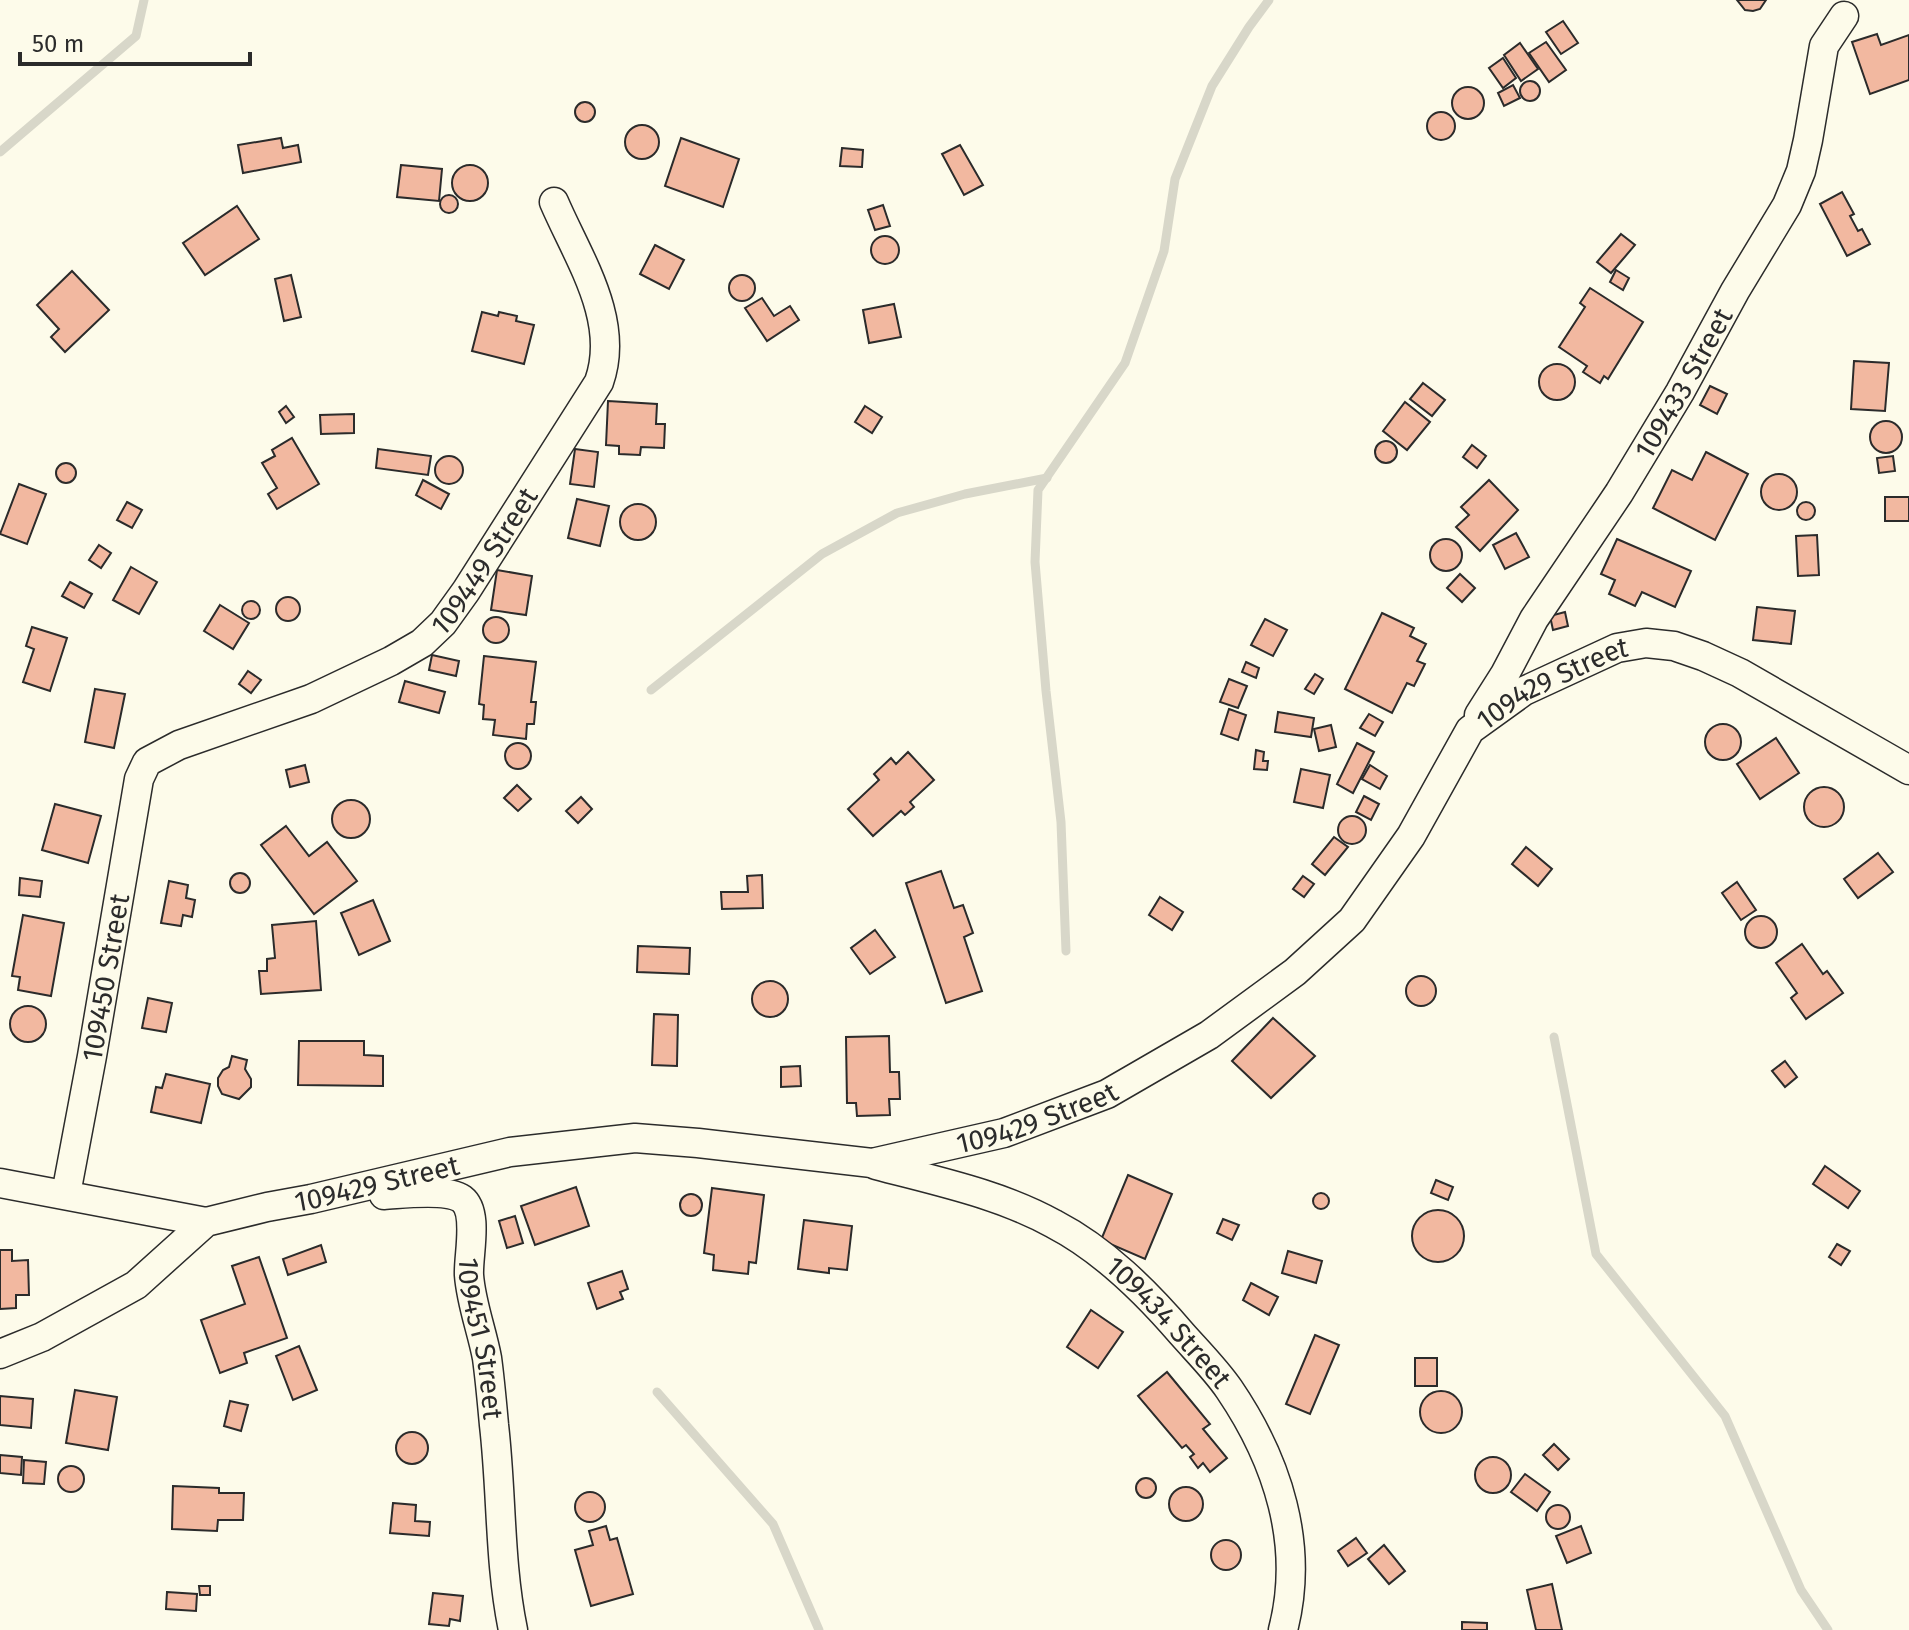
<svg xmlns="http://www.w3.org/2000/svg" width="1909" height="1630" viewBox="0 0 1909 1630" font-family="'Fira Sans',sans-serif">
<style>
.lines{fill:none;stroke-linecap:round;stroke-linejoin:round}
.stream{stroke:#d8d7c9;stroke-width:9}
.building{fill:#f2b8a0;stroke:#2b2b2b;stroke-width:2}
.street-casing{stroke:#2b2b2b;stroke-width:31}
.street{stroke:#fdfbea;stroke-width:28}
.labels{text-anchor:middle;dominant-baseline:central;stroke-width:6;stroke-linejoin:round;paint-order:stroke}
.street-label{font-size:28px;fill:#2b2b2b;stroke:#fdfbea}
</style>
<rect width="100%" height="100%" fill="#fdfbea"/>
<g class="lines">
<!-- stream -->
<g class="stream">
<path d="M0,152L136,36L144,0"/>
<path d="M651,690L822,554L897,513L965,494L1047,478"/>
<path d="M1066,951L1061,822L1046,691L1035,562L1038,490L1125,363L1164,251L1175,179L1212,86L1249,27L1269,0"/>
<path d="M1554,1037L1596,1254L1725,1416L1801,1590L1828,1630"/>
<path d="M657,1392L773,1524L819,1630"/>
</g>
</g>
<!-- building -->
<g class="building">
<path d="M1737,0H1766L1760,9L1753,11L1745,10Z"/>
<path d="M1563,21L1578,43L1561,54L1546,32Z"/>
<path d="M1877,34L1881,45L1909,35V80L1870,94L1852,42Z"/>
<path d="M1546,42L1566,70L1549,82L1529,53Z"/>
<path d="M1520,43L1538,69L1521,81L1504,55Z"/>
<path d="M1503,58L1516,78L1503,88L1489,68Z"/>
<circle cx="1530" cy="91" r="10"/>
<path d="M1513,85L1520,98L1504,106L1498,93Z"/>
<circle cx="1468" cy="103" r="16"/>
<circle cx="585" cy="112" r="10"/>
<circle cx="1441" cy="126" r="14"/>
<circle cx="642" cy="142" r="17"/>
<path d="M281,138L283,148L298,145L301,162L243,173L238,145Z"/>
<path d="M681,138L739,159L723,207L665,186Z"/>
<path d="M960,145L983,185L964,195L942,154Z"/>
<path d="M842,148L863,150L862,167L840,166Z"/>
<path d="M401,165L442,169L439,201L397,197Z"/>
<circle cx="470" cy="183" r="18"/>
<path d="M1842,192L1854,214L1850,216L1858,231L1862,229L1870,244L1847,256L1820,204Z"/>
<circle cx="449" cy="204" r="9"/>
<path d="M883,205L890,226L875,230L868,210Z"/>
<path d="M237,206L259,239L205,275L183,243Z"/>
<path d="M1621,234L1635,245L1611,273L1597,262Z"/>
<circle cx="885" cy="250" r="14"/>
<path d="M655,245L684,260L669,289L640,274Z"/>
<path d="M1616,270L1629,278L1623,290L1610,282Z"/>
<path d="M72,271L109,310L65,352L51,337L59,329L37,305Z"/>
<circle cx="742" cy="288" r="13"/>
<path d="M291,275L301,317L284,321L275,279Z"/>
<path d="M1590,288L1643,322L1608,379L1604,376L1600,383L1583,372L1587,366L1559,347L1585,307L1580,303Z"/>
<path d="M762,298L774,316L790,306L799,320L767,341L745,308Z"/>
<path d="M894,304L901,337L869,343L863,310Z"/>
<path d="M482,312L498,316L499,312L517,316L516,321L534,325L524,364L472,351Z"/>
<path d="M1854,361L1889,363L1885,411L1851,409Z"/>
<circle cx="1557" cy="382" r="18"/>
<path d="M1423,383L1445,400L1432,416L1410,399Z"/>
<path d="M1710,386L1727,394L1717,414L1700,405Z"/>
<path d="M608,401L657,404L656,424H665L664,448L641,447L640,455L619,454V446L606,445Z"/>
<path d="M1405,402L1430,422L1407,450L1383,431Z"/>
<path d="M286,406L294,417L286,423L279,412Z"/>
<path d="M865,406L882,417L872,433L855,422Z"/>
<path d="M354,414V433L321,434L320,415Z"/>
<circle cx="1886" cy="437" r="16"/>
<path d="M292,438L319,484L277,509L268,494L277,488L262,463L275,456L272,450Z"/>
<circle cx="1386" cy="452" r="11"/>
<path d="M1472,445L1486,456L1477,468L1463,457Z"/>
<path d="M378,449L431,456L428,475L376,468Z"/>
<path d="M575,449L598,452L594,487L570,484Z"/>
<path d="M1706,452L1748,474L1715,540L1653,508L1672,470L1692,480Z"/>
<path d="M1893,456L1895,471L1879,473L1877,458Z"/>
<circle cx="449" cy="470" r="14"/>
<circle cx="66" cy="473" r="10"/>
<circle cx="1779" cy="492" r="18"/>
<path d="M423,480L449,494L441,509L416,495Z"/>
<path d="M1489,480L1518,510L1480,551L1456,527L1469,515L1461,507Z"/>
<path d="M19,484L46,494L27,544L0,534Z"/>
<rect x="1885" y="497" width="24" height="24"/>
<path d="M577,499L609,506L600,546L568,538Z"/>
<circle cx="1806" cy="511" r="9"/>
<path d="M127,502L142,510L132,528L117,520Z"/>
<circle cx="638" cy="522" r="18"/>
<path d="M1516,533L1529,557L1505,569L1493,545Z"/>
<path d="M1817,535L1819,575L1798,576L1796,536Z"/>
<path d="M1617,539L1691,571L1675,607L1642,592L1635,606L1609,594L1615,580L1601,574Z"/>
<circle cx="1446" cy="555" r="16"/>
<path d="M99,545L111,553L101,568L89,560Z"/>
<path d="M131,567L157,582L139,614L113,600Z"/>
<path d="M497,570L532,576L526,615L491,610Z"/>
<path d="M1460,574L1475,588L1462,602L1447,588Z"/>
<path d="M70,582L92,594L84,608L62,596Z"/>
<circle cx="288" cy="609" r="12"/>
<circle cx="251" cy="610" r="9"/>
<path d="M220,605L249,623L233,649L204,631Z"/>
<path d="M1757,607L1795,611L1791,644L1753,640Z"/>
<path d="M1565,612L1568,626L1553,630L1550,616Z"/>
<path d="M1382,613L1414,628L1410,636L1426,644L1417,661L1425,664L1414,686L1407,683L1392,713L1345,689Z"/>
<circle cx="496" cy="630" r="13"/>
<path d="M1265,619L1287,630L1273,656L1251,645Z"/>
<path d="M32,627L67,638L50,691L23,682L34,649L26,646Z"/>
<path d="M432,655L459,661L456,676L429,670Z"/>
<path d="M484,656L536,662L531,702H536L534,724H527L526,739L493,735L495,720L483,719L484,705L479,704Z"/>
<path d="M1246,662L1259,668L1256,678L1242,672Z"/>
<path d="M248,671L261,680L251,693L239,684Z"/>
<path d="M1315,674L1323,679L1314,694L1305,689Z"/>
<path d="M1229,679L1247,686L1238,708L1220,702Z"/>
<path d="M405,681L445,692L439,713L399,702Z"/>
<path d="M95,689L125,694L114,748L85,742Z"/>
<path d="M1229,709L1246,715L1238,740L1221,734Z"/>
<path d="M1278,712L1314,718L1311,737L1275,732Z"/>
<path d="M1369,714L1383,722L1375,736L1360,728Z"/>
<circle cx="1723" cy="742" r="18"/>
<path d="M1331,725L1336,747L1319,751L1314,729Z"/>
<path d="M1776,738L1799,773L1760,799L1737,764Z"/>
<circle cx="518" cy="756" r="13"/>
<path d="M1357,743L1374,752L1353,793L1337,784Z"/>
<path d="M1256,750L1264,752L1263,761H1268L1267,770L1254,769Z"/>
<path d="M908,752L934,780L910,802L914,807L905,815L901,811L873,836L848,809L879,780L874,774L891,758L896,764Z"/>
<path d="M305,765L309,782L290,787L286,770Z"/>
<path d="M1370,765L1387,776L1380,789L1362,779Z"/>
<path d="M1301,769L1330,775L1323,808L1294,802Z"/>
<path d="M517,785L531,799L518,811L504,798Z"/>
<circle cx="1824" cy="807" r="20"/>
<path d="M1364,796L1379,804L1371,820L1356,812Z"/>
<path d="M581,797L592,809L578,823L566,811Z"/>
<circle cx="351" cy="819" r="19"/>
<path d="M55,804L101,816L88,863L42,850Z"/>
<circle cx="1352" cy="830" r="14"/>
<path d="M286,826L309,856L327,842L357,881L314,914L261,845Z"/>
<path d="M1334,837L1348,847L1325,875L1312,864Z"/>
<path d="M1526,847L1552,869L1538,886L1512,864Z"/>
<path d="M1878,853L1893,872L1858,898L1844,879Z"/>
<path d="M941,871L954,908L963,905L973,933L964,937L982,991L946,1003L906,883Z"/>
<circle cx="240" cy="883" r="10"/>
<path d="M762,875L763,908L722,909L721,892H748L747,876Z"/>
<path d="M1303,876L1314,884L1304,897L1293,889Z"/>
<path d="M20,878L42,881L40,897L19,895Z"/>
<path d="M169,881L188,885L186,898L195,900L192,917L183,915L181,926L161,923Z"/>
<path d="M1737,882L1756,910L1741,920L1722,893Z"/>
<path d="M1160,897L1183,912L1172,930L1149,915Z"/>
<path d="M373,900L390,941L359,955L341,913Z"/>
<path d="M23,915L64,923L51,996L18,990L20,977L12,976Z"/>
<circle cx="1761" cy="932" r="16"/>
<path d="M316,921L321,990L261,994L259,971H267V959L275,958L272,925Z"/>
<path d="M875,930L895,957L870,974L851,948Z"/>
<path d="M1802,944L1823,974L1827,971L1843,993L1806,1019L1791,998L1797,993L1776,963Z"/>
<path d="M638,946L690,948L689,974L637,972Z"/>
<circle cx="1421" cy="991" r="15"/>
<circle cx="770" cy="999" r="18"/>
<path d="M148,998L172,1003L166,1032L142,1028Z"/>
<circle cx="28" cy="1024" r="18"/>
<path d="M654,1014L678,1015L677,1066L652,1065Z"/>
<path d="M1273,1018L1315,1056L1271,1098L1232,1061Z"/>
<path d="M889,1036L890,1072H899L900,1099H889L890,1115L857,1116L856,1103H847L846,1037Z"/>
<path d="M299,1041H364V1055L383,1056V1086L298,1085Z"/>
<path d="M232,1056L247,1060L245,1069L251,1079V1087L239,1099L222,1094L218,1086V1078L223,1070L229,1067Z"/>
<path d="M1785,1061L1797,1077L1785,1087L1772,1071Z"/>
<path d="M800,1066L801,1086L781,1087V1067Z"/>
<path d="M166,1074L210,1084L201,1123L151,1112L156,1087L162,1088Z"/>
<path d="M1825,1166L1860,1191L1848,1208L1813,1184Z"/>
<path d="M1128,1175L1172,1194L1145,1259L1101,1240Z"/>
<path d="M1436,1180L1453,1187L1448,1200L1431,1193Z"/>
<path d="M576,1187L589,1226L535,1245L521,1206Z"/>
<path d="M712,1188L764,1195L756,1263L749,1262L748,1274L713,1270L714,1255L704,1253Z"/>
<circle cx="1321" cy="1201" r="8"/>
<circle cx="691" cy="1205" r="11"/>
<circle cx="1438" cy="1236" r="26"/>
<path d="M515,1216L523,1243L507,1248L499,1221Z"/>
<path d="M1223,1219L1239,1225L1232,1240L1217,1233Z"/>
<path d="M804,1220L852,1226L847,1270L829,1268V1273L798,1269Z"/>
<path d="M1837,1244L1850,1251L1841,1265L1829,1257Z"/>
<path d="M321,1245L326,1262L288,1275L283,1259Z"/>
<path d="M0,1250H12V1261L28,1260L29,1295H16V1308L0,1309Z"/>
<path d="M1288,1251L1322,1261L1316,1283L1282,1273Z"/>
<path d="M259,1257L287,1338L244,1353L247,1363L220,1373L201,1320L245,1304L232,1266Z"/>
<path d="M622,1271L628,1289L620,1292L623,1299L597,1309L588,1283Z"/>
<path d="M1251,1283L1278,1297L1269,1315L1243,1300Z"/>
<path d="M1091,1310L1123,1332L1098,1368L1067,1347Z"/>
<path d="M1315,1335L1339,1345L1310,1414L1286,1404Z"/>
<path d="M299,1346L317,1390L293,1400L276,1356Z"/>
<rect x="1415" y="1358" width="22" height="28"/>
<path d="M1167,1372L1210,1424L1203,1429L1227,1458L1210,1472L1203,1463L1198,1468L1190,1457L1194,1454L1186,1445L1182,1448L1138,1396Z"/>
<path d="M75,1390L117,1397L108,1450L66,1443Z"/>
<circle cx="1441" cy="1412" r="21"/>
<path d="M0,1396L33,1399L31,1428L0,1425Z"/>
<path d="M230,1401L248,1405L241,1431L224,1426Z"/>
<circle cx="412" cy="1448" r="16"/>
<path d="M1554,1444L1569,1459L1558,1470L1543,1455Z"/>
<path d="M0,1455L22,1457L21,1475L0,1473Z"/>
<circle cx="1493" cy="1475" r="18"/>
<path d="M24,1460L46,1462L44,1484L23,1483Z"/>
<circle cx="71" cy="1479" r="13"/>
<path d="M1525,1474L1550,1492L1537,1511L1511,1492Z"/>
<circle cx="1146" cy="1488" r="10"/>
<path d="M173,1486L219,1488V1493H244L243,1520H218L217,1531L172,1529Z"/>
<circle cx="1186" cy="1504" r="17"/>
<circle cx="590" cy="1507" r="15"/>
<path d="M393,1503L416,1505L415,1521L430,1522L429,1536L390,1533Z"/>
<circle cx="1558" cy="1517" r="12"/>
<path d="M606,1526L610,1540L617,1538L633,1594L591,1606L575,1550L593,1545L589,1531Z"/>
<path d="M1581,1526L1591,1553L1567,1563L1556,1536Z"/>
<path d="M1356,1538L1367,1553L1348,1566L1338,1551Z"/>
<circle cx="1226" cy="1555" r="15"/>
<path d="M1384,1545L1405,1571L1389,1584L1368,1559Z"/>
<path d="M1552,1584L1562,1630H1536L1527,1590Z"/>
<path d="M199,1586H210V1595H200Z"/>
<path d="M167,1592L197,1594L196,1611L166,1609Z"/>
<path d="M433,1593L463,1596L460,1621L450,1619L449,1626L429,1624Z"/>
<path d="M1462,1622L1487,1623V1630H1462Z"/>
</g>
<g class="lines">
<defs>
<g id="street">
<path id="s1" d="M1479,715L1505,674L1534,619L1619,493L1680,392L1735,291L1787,205L1801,171L1808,140L1824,46L1844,16"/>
<path id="s2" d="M876,1165C936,1181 1000,1194 1054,1224C1104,1250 1146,1292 1182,1334C1198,1352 1216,1370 1229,1389C1278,1461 1305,1545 1283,1630"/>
<path d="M0,1183L206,1222"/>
<path id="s3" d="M66,1194L92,1056L139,779L147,762L179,745L311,699L391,661L422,643L443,623L466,591L599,382C621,320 578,258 554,202"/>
<path id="s4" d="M384,1195C403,1194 446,1188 462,1199C479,1212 468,1255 469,1275C471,1303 482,1331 487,1358C490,1380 492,1403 494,1425C502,1494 499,1562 513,1630"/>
<path id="s5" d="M0,1354L42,1337L136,1285L206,1222L267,1207L311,1199L510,1152L635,1138L698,1143L872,1163L1004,1133L1107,1094L1209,1035L1295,972L1352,920L1411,836L1470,730L1524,691L1617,648L1646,643L1674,646L1703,656L1740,673L1909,770"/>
</g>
</defs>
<!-- street casing -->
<use href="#street" class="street-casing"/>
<!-- street -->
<use href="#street" class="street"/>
</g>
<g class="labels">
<!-- street labels -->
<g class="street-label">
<text stroke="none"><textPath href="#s1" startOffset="390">109433 Street</textPath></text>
<text stroke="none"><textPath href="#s3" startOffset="844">109449 Street</textPath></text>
<text stroke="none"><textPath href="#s5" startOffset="1790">109429 Street</textPath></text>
<text stroke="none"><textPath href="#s3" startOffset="220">109450 Street</textPath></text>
<text stroke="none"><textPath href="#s5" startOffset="1094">109429 Street</textPath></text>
<text stroke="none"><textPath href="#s5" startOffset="422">109429 Street</textPath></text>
<text stroke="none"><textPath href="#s2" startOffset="340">109434 Street</textPath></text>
<text stroke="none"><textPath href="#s4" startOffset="222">109451 Street</textPath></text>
</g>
</g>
<!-- scale -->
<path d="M20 52v12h230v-12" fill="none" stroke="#2b2b2b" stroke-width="4"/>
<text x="32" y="52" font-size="24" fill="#2b2b2b" stroke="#fdfbea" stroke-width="6" paint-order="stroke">50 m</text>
</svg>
